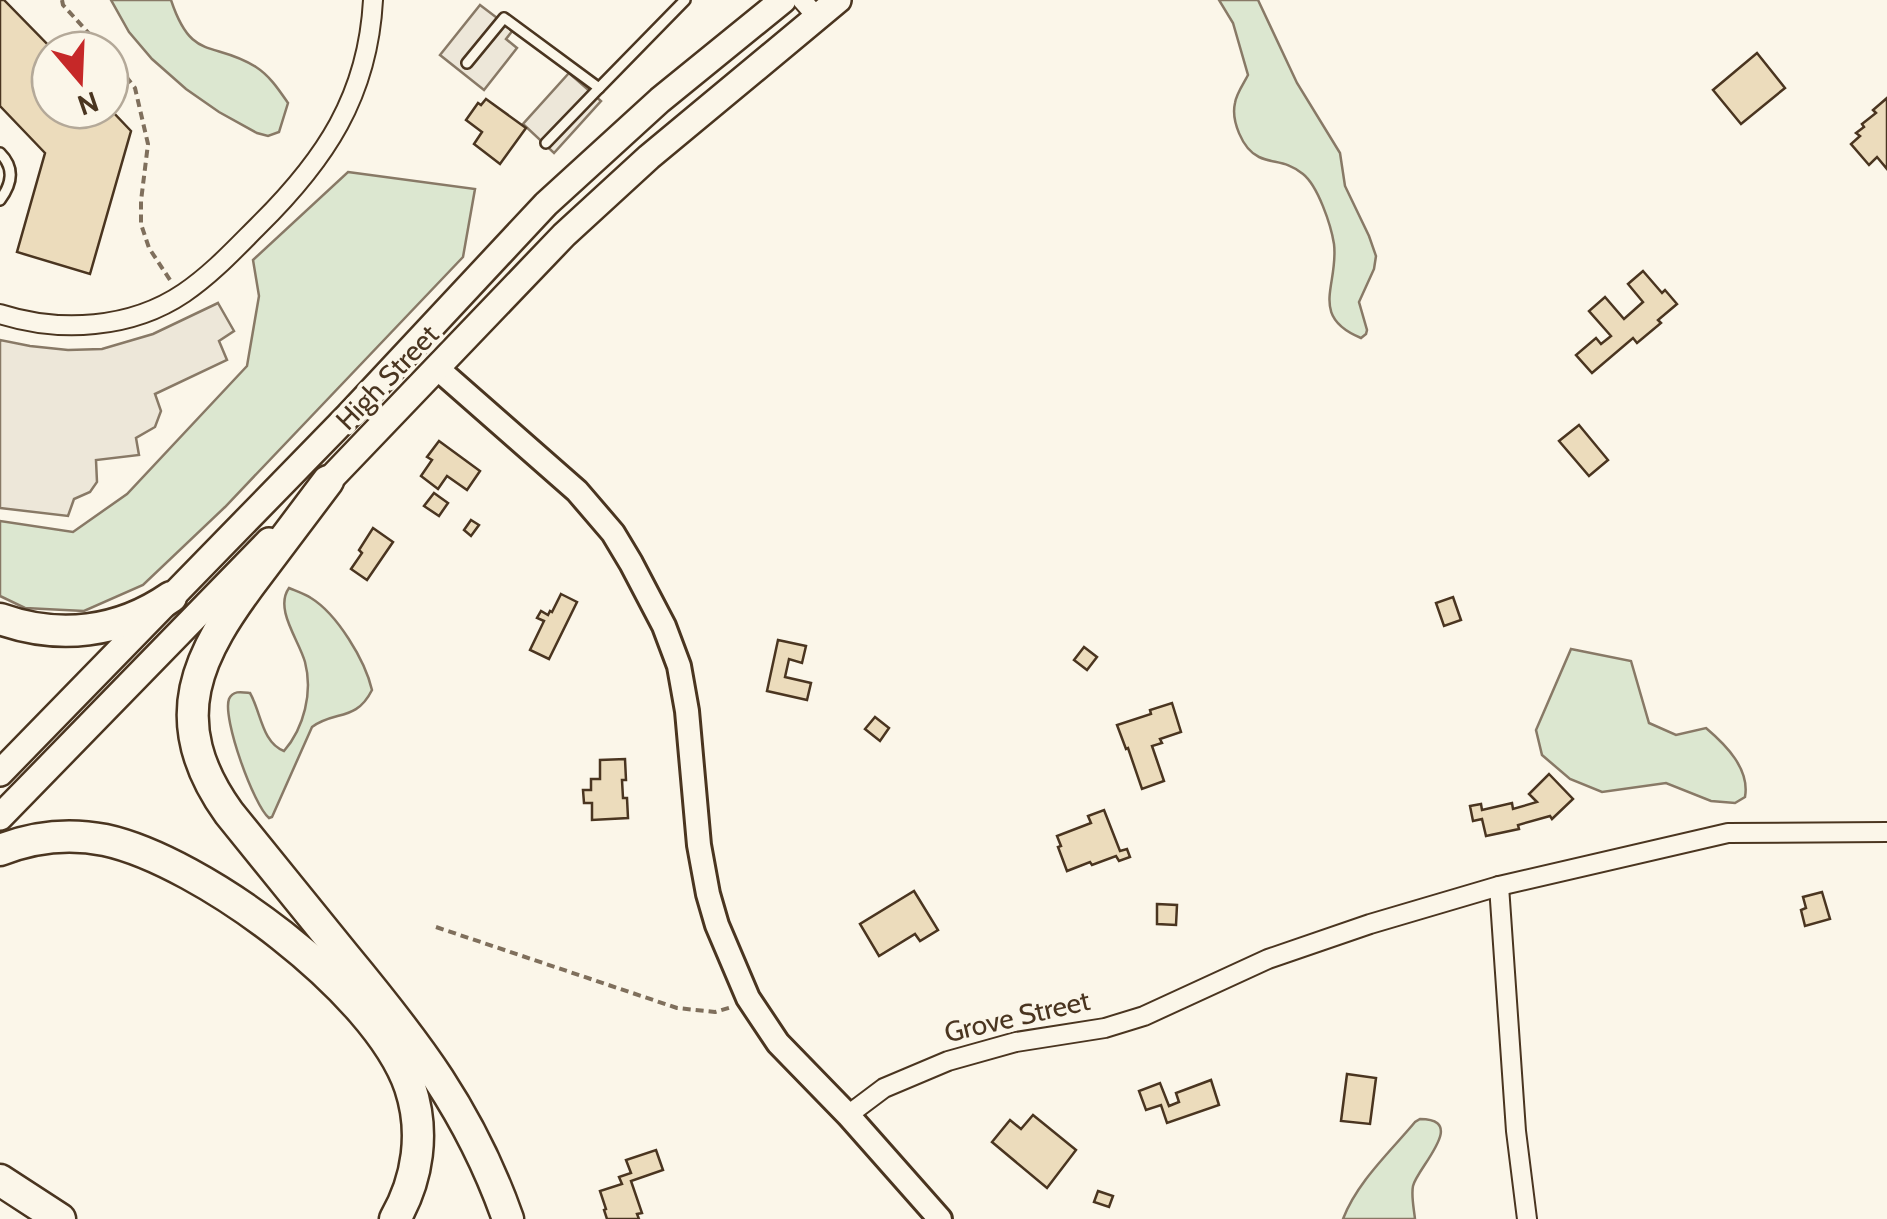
<svg xmlns="http://www.w3.org/2000/svg" width="1887" height="1219" viewBox="0 0 1887 1219" font-family="Cabin,sans-serif">
<style>
.green{fill:#dce7d0;stroke:#887966;stroke-width:2.5}
.parking{fill:#ede7d9;stroke:#887966;stroke-width:2.5}
.building{fill:#ecdcbc;stroke:#4a3520;stroke-width:2.5}
.lines{fill:none;stroke-linecap:round;stroke-linejoin:round}
.lane-casing{stroke:#4a3520;stroke-width:14}
.street-casing{stroke:#4a3520;stroke-width:22}
.secondary-casing{stroke:#4a3520;stroke-width:28}
.primary-casing{stroke:#4a3520;stroke-width:30}
.highway-casing{stroke:#4a3520;stroke-width:35}
.path{stroke:#7f6f5c;stroke-width:4;stroke-dasharray:8 5;stroke-linecap:butt}
.lane{stroke:#fbf6e9;stroke-width:9}
.street{stroke:#fbf6e9;stroke-width:18}
.secondary{stroke:#fbf6e9;stroke-width:22}
.primary{stroke:#fbf6e9;stroke-width:25}
.highway{stroke:#fbf6e9;stroke-width:30}
.labels{text-anchor:middle;dominant-baseline:central;stroke-width:8;stroke-linejoin:round;paint-order:stroke}
.street-label{font-size:28px;fill:#4a3520;stroke:#fbf6e9}
</style>
<rect width="100%" height="100%" fill="#fbf6e9"/>
<!-- green -->
<g class="green">
<path d="M111,0H171C192,63 213,40 256,67C270,76 279,90 288,103L279,132L268,136L257,133L219,112L186,89L152,59L129,32Z"/>
<path d="M1219,0H1258L1297,83L1340,153L1345,186L1369,236L1376,256L1374,269L1359,302L1367,330L1366,334L1361,338C1308,316 1339,285 1334,244C1331,225 1318,186 1303,174C1286,160 1274,164 1259,157C1242,149 1231,120 1235,103C1236,94 1244,83 1248,75L1233,23Z"/>
<path d="M348,172L475,189L463,257L225,507L143,585L84,611L25,608L0,596V521L73,532L127,494L247,366L259,296L253,260Z"/>
<path d="M289,588C296,591 305,594 311,598C337,614 365,660 372,690C356,722 335,710 312,727L272,817L269,818C254,806 222,718 229,699C233,690 242,692 250,693C261,712 262,743 284,751C304,728 313,692 305,662C299,640 274,609 289,588Z"/>
<path d="M1571,649L1631,661L1649,723L1676,735L1706,728C1726,745 1750,769 1745,797L1735,803L1711,801L1666,783L1602,792L1570,779L1542,755L1536,730Z"/>
<path d="M1420,1119C1469,1119 1417,1168 1413,1186C1411,1196 1414,1209 1415,1219H1343C1357,1182 1390,1152 1415,1122Z"/>
</g>
<!-- parking -->
<g class="parking">
<path d="M480,5L513,30L506,39L517,48L484,90L440,55Z"/>
<path d="M569,73L601,101L554,153L523,124Z"/>
<path d="M218,303L234,331L219,341L227,360L155,394L161,411L155,427L136,438L139,455L96,460L97,482L90,492L74,499L68,516L0,508V340L30,346L68,350L102,349L153,334Z"/>
</g>
<!-- building -->
<g class="building">
<path d="M0,0H4L53,50H50V110L110,109L131,131L90,274L17,252L45,153L0,106Z"/>
<path d="M1757,53L1785,88L1741,124L1713,90Z"/>
<path d="M1887,98V169L1877,157L1869,165L1851,144L1860,136L1856,133L1864,127L1862,124L1876,113L1873,110Z"/>
<path d="M486,99L526,128L500,164L474,144L482,132L466,120L478,103L481,105Z"/>
<path d="M1643,271L1662,293L1665,290L1677,304L1658,320L1661,323L1637,343L1633,338L1592,373L1576,355L1596,338L1601,344L1611,336L1589,311L1605,297L1624,319L1643,302L1628,284Z"/>
<path d="M1579,425L1608,460L1589,476L1559,441Z"/>
<path d="M439,441L480,471L467,490L447,476L438,489L421,476L432,460L427,457Z"/>
<path d="M434,493L448,503L439,516L424,506Z"/>
<path d="M471,520L479,525L471,536L464,530Z"/>
<path d="M373,528L393,542L367,580L351,569L362,553L359,550Z"/>
<path d="M561,594L577,602L549,659L530,650L544,621L537,618L541,611L548,615L550,611L552,612Z"/>
<path d="M1453,597L1461,620L1444,626L1436,603Z"/>
<path d="M778,640L806,646L802,663L789,659L785,677L811,683L807,700L767,691Z"/>
<path d="M1084,647L1097,657L1087,670L1074,660Z"/>
<path d="M1172,703L1181,732L1160,739L1162,743L1152,746L1164,781L1142,789L1128,748L1126,749L1117,725L1151,714L1150,710Z"/>
<path d="M875,717L889,728L880,741L865,729Z"/>
<path d="M625,759L626,780H622L623,798H627L628,818L592,820V803H584L583,790H591V779H600V760Z"/>
<path d="M1549,774L1573,799L1552,819L1550,816L1518,825L1519,829L1486,836L1482,819L1473,821L1470,806L1481,804L1482,810L1512,803L1513,809L1537,802L1529,794Z"/>
<path d="M1104,810L1120,851L1127,849L1130,857L1119,861L1116,856L1092,865L1090,862L1067,871L1058,847L1061,846L1057,836L1091,823L1088,816Z"/>
<path d="M914,891L938,930L920,941L915,934L879,956L860,924Z"/>
<path d="M1822,892L1830,919L1805,926L1801,910L1806,908L1803,897Z"/>
<path d="M1157,904L1177,905L1176,925L1157,924Z"/>
<path d="M1347,1074L1376,1078L1370,1124L1341,1121Z"/>
<path d="M1211,1080L1219,1105L1167,1123L1161,1105L1146,1110L1139,1091L1160,1083L1169,1106L1179,1102L1176,1093Z"/>
<path d="M1033,1115L1076,1150L1047,1188L992,1142L1010,1120L1021,1129Z"/>
<path d="M656,1150L663,1170L631,1181L642,1213L637,1214L639,1219H607L604,1210L606,1209L600,1191L622,1184L619,1177L631,1173L626,1160Z"/>
<path d="M1098,1191L1113,1196L1109,1207L1094,1202Z"/>
</g>
<g class="lines">
<defs>
<g id="lane">
<path d="M467,63L504,18L599,88L685,0"/>
<path d="M546,143L599,88"/>
<path d="M0,153C15,168 12,184 0,200"/>
</g>
<g id="street">
<path d="M802,0L817,17"/>
<path d="M0,314C60,333 131,329 184,293C212,274 235,249 258,226C325,160 368,96 373,0"/>
<path d="M1499,886L1516,1131L1527,1219"/>
<path d="M848,1115L884,1088L948,1061L1016,1042L1105,1028L1144,1016L1268,959L1370,924L1499,886L1728,833L1887,832"/>
</g>
<path id="secondary" d="M437,368L577,491L613,533L631,563L664,626L679,666L687,711L699,845L708,894L717,925L748,998L778,1043L848,1115L940,1219"/>
<g id="primary">
<path d="M315,495L564,235L649,157L838,0"/>
<path d="M0,773L348,416L546,204L660,100L783,0"/>
<path d="M0,817L269,541"/>
</g>
<g id="highway">
<path d="M328,481C305,512 281,543 258,574C197,654 162,720 229,813C267,860 306,908 344,955C416,1042 470,1111 508,1219"/>
<path d="M0,619C59,640 119,633 171,597"/>
<path d="M0,850C33,837 70,833 105,840C202,861 377,991 410,1087C425,1132 418,1179 395,1219"/>
<path d="M0,1180L60,1219"/>
</g>
</defs>
<!-- lane casing -->
<use href="#lane" class="lane-casing"/>
<!-- street casing -->
<use href="#street" class="street-casing"/>
<!-- secondary casing -->
<use href="#secondary" class="secondary-casing"/>
<!-- primary casing -->
<use href="#primary" class="primary-casing"/>
<!-- highway casing -->
<use href="#highway" class="highway-casing"/>
<!-- path -->
<g class="path">
<path d="M62,0L63,5L104,50"/>
<path d="M110,56L135,88L148,144L141,201V224L149,248L172,283"/>
<path d="M436,927L677,1008L715,1012L732,1007"/>
</g>
<!-- lane -->
<use href="#lane" class="lane"/>
<!-- street -->
<use href="#street" class="street"/>
<!-- secondary -->
<use href="#secondary" class="secondary"/>
<!-- primary -->
<use href="#primary" class="primary"/>
<!-- highway -->
<use href="#highway" class="highway"/>
</g>
<g class="labels">
<!-- street labels -->
<g class="street-label">
<text transform="translate(387 377) rotate(-46)">High Street</text>
<text transform="translate(1017 1016) rotate(-13)">Grove Street</text>
</g>
</g>
<!-- north arrow -->
<g transform="translate(80 80) rotate(161)"><circle r="48" fill="#fbf6e9" stroke="#b4a999" stroke-width="2.5"/>
<path d="M0-8L18 38L0 25L-18 38Z" fill="#c62828"/>
<text y="-15" font-size="28" font-weight="bold" text-anchor="middle" fill="#4a3520">N</text>
</g>
</svg>
